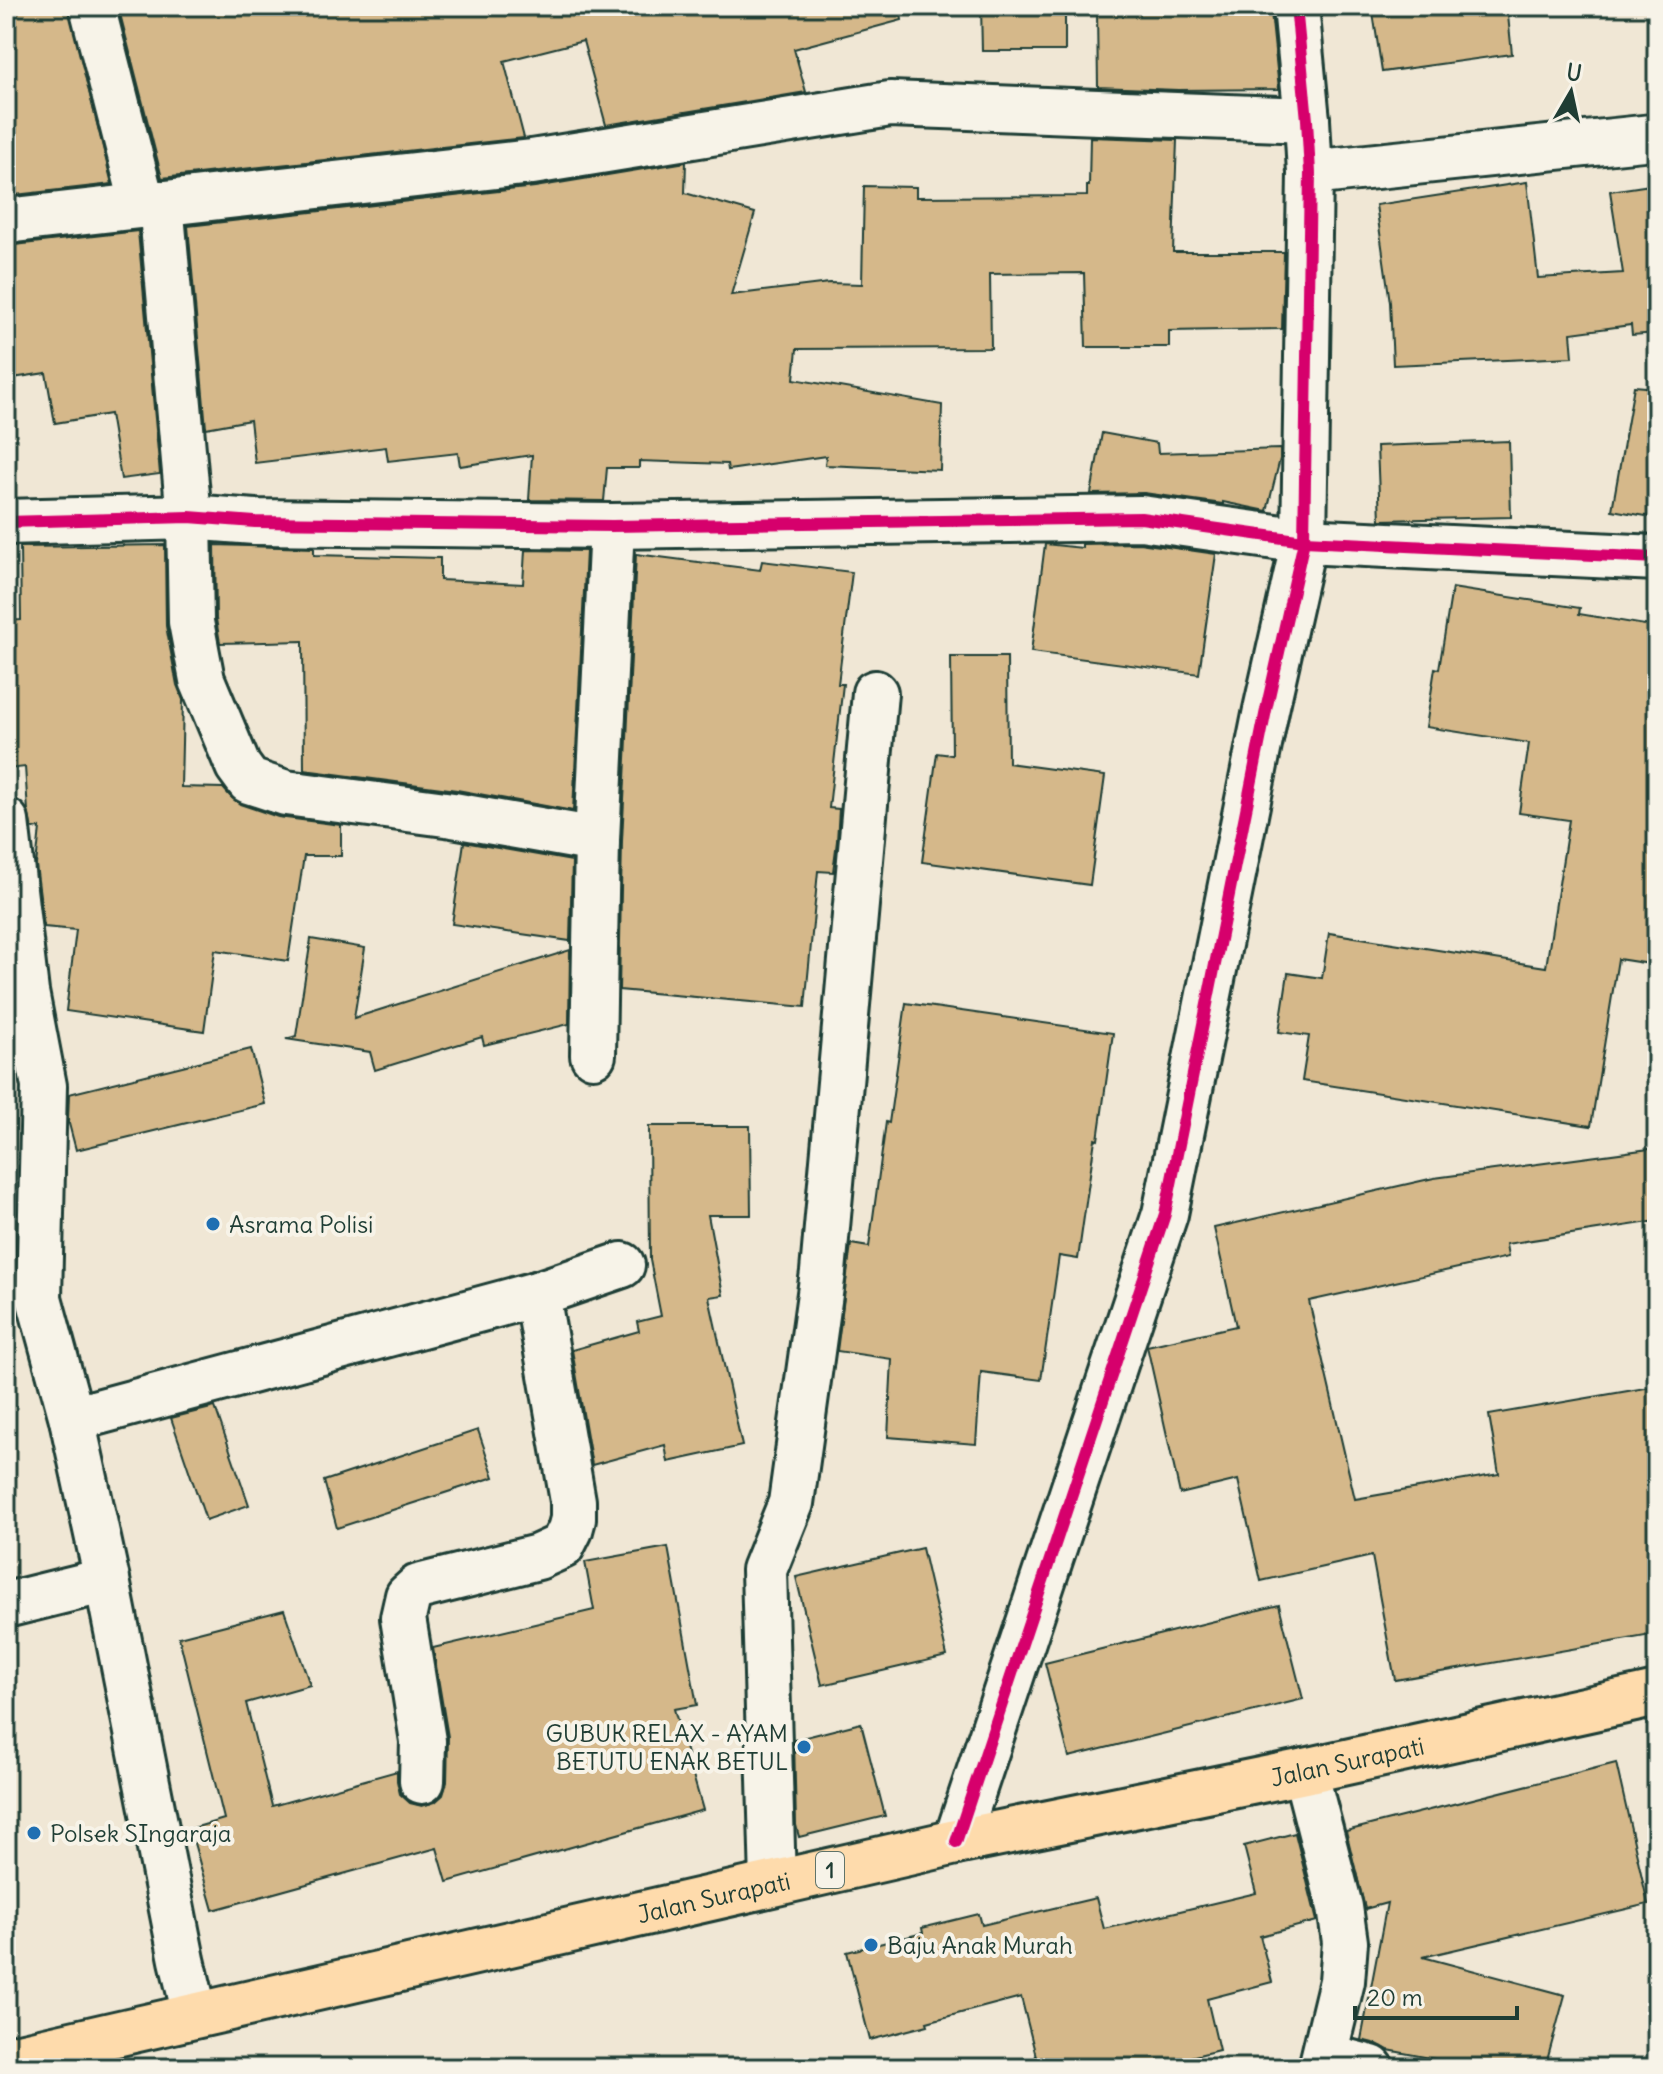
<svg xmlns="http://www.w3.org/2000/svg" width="1663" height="2074" viewBox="0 0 1663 2074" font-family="Delius,sans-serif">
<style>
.building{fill:#d5b88a;stroke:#1f3d34;stroke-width:2}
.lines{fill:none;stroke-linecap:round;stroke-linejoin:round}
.minor-casing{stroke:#1f3d34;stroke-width:50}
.trunk-casing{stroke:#1f3d34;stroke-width:50}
.minor{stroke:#f7f3e8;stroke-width:44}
.trunk{stroke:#fedbac;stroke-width:44}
.cycleway-casing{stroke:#f7f3e8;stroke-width:17}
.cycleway{stroke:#d6006c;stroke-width:12}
.poi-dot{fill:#1f6fb2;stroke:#f7f3e8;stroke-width:3}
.labels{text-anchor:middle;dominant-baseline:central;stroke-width:8;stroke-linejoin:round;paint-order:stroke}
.shield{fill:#f7f3e8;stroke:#60746a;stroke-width:2}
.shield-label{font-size:22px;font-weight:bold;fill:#1f3d34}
.poi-label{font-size:24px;fill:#1f3d34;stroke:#f7f3e8;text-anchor:start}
.street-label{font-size:24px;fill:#1f3d34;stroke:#f7f3e8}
</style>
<rect width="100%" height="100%" fill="#f0e7d5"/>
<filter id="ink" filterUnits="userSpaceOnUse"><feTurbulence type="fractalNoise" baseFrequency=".0125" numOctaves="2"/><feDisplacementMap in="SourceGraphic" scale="16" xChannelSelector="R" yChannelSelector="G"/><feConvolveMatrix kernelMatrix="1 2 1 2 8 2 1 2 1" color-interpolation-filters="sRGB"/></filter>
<g filter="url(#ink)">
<!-- building -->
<g class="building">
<path d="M6,6H68L112,184L6,196Z"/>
<path d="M118,6H900L902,20L794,49L806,92L606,125L583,41L504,61L524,138L162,178Z"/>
<path d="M981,6H1065V51H982Z"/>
<path d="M1372,6H1507L1512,54L1382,72Z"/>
<path d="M1181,10V12H1271L1279,89L1178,90L1098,87L1097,11Z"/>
<path d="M1090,137L1177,140L1173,252H1284L1282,329L1169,331V347H1086L1084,273L990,274L991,348L797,349L794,379L942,405L940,470L825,465L826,456L728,470L727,464L639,461V468H607L604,501L529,500L532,455L460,466L458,453L388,461L386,447L255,463L250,420L206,428L188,226L535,187L686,162L685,193L755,213L731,295L829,283L862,284L864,186L916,187V197L1087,196V186H1089Z"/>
<path d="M1527,182L1538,278L1623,273L1610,191L1657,184V333L1632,335L1631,325L1571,333L1573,357L1393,365L1390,302L1376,205Z"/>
<path d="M138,231L160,474L121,479L110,414L55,423L46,373L6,379V246Z"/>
<path d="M1634,386L1657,388V518L1612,510Z"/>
<path d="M1102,433L1157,443L1158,453L1280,449V459L1267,511L1223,502V504L1144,493L1091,494Z"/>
<path d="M1509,441L1511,517L1380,520L1377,446Z"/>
<path d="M1139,543L1216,554L1199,674L1031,652L1045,544L1082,548V544Z"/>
<path d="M165,545L166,626L177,685L183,700L181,787L223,788L230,796L240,804L278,817L341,825V856H304L288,961L215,950L204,1031L66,1011L76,930L44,927L36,865L40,828L32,829L28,811L25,767L8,769L6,745V621L21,620L20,547Z"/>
<path d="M215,545L314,548V555L440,558V580L523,584L525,550L586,551L573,811L457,790L304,770L303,641L220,643L216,619Z"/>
<path d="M636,554L760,570L762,561L852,572L838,684H843L829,808L839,809L837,841L833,872L818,871L805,1007L619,990L622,841Z"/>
<path d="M1452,588L1580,608L1579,614L1657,627V965L1618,959L1591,1126L1302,1081L1309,1036L1279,1032L1288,973L1322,978L1329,933L1546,967L1569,820L1519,813L1529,743L1426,727L1435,668L1439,669Z"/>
<path d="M951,657H1007L1008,763L1105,776L1090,885L922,862L937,753L952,755Z"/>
<path d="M464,842L572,861L570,941L452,924Z"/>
<path d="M311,939L365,948L354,1018L570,950L569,1024L484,1045L482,1037L375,1070L370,1052L286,1039L296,1036Z"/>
<path d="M906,1003L1113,1033L1098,1140L1095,1139L1078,1259L1059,1256L1041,1380L981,1372L976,1444L888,1437L892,1359L837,1351L851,1244L869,1247L886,1122L889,1123Z"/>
<path d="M251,1049L265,1104L76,1150L68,1120L69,1094Z"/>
<path d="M649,1126H750L751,1215H708L723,1295L709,1297L742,1446L668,1462L665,1445L592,1465L572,1350L639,1331L637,1322L661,1316L650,1260Z"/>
<path d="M1657,1148V1221L1506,1244L1508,1257L1309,1301L1355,1499L1499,1474L1489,1415L1657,1386V1634L1395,1680L1372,1556L1261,1581L1238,1480L1180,1494L1147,1346L1236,1326L1214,1228L1434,1178Z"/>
<path d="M215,1407L249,1505L206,1520L171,1418Z"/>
<path d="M478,1430L494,1477L337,1528L324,1481Z"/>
<path d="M668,1547L697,1705L674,1709L703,1810L447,1882L437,1848L213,1910L190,1829L224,1819L179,1637L284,1610L310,1685L246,1703L272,1806L397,1771V1781L400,1794L410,1803L422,1806L435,1802L443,1795L447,1782L448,1737L433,1648L594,1610L585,1562Z"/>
<path d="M922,1548L947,1656L822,1685L796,1577Z"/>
<path d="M1279,1605L1303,1699L1069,1757L1045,1663Z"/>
<path d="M861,1723L885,1816L799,1837L796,1825L794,1740Z"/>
<path d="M1616,1763L1648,1904L1423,1957L1565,1995L1545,2068H1482L1388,2050L1377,2044L1361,2040L1387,1903L1365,1909L1346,1831Z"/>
<path d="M1295,1833L1317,1921L1260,1936L1272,1982L1207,1999L1219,2050L1145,2068H1039L1021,1997L927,2022L928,2025L870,2040L847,1952L923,1933L922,1928L979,1914L982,1925L1096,1898L1104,1929L1256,1893L1244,1846Z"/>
</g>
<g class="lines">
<defs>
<g id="minor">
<path d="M92,6L143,206"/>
<path d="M1310,173L1652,137"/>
<path d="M161,203L189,517L191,622L202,680L238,766L249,781L286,793L453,815L597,840"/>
<path d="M6,221L532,162L890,104L1307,120"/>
<path d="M6,522L189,517L255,522L612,526L1141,518L1304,541L1657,558"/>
<path d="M6,821L26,992L44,1086L39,1298L72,1419L107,1580L182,1960L195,2015"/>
<path d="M593,1055L597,840L612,526"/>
<path d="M72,1419L537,1294L622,1265"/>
<path d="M6,1605L107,1580"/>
<path d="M1305,1771L1340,1907L1345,1942L1342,1981L1321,2068"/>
<path d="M422,1781L423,1741L403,1618L408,1596L418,1587L538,1557L562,1546L570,1530L573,1519V1501L537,1294"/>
<path d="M956,1842L1165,1214L1266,710L1304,541L1310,173L1307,120L1296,6"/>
<path d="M773,1883L764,1570L791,1503L823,1272L875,693"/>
<path d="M1325,2056L1371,2068"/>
</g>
<g id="trunk">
<path id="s1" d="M6,2059L956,1842L1305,1771L1657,1694"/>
</g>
</defs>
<!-- minor casing -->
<use href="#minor" class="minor-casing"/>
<!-- trunk casing -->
<use href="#trunk" class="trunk-casing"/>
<!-- minor -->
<use href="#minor" class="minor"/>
<!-- trunk -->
<use href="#trunk" class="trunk"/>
<defs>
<g id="cycleway">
<path d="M6,522L189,517L255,522L612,526L1141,518L1304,541L1657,558"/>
<path d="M956,1842L1165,1214L1266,710L1304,541L1310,173L1307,120L1296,6"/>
</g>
</defs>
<!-- cycleway casing -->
<use href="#cycleway" class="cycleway-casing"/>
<!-- cycleway -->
<use href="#cycleway" class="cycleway"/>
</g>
</g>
<!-- markers -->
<g class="poi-dot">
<circle cx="213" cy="1224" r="8"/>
<circle cx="804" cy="1747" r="8"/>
<circle cx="34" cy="1833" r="8"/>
<circle cx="871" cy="1945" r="8"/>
</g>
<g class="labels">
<!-- shield labels -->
<rect class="shield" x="816" y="1852" width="28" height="36" rx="6"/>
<g class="shield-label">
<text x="830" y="1870">1</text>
</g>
<!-- poi labels -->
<g class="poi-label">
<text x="229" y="1224">Asrama Polisi</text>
<text x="788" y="1733" text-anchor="end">GUBUK RELAX - AYAM<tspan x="788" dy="28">BETUTU ENAK BETUL</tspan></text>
<text x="50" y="1833">Polsek SIngaraja</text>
<text x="887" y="1945">Baju Anak Murah</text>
</g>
<!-- street labels -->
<g class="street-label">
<text stroke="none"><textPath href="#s1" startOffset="1374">Jalan Surapati</textPath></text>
<text stroke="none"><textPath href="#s1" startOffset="726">Jalan Surapati</textPath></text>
</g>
</g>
<!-- margin -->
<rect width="1663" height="2074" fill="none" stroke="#f7f3e8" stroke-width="32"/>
<rect x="16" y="16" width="1631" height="2042" fill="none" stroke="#1f3d34" stroke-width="3" filter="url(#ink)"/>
<!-- north arrow -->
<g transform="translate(1571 92) rotate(9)" stroke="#f7f3e8" stroke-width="6" paint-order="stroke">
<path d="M0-6L14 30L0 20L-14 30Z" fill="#1f3d34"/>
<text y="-12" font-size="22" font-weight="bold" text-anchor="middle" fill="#1f3d34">U</text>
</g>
<!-- scale -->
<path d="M1355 2006v12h162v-12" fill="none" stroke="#1f3d34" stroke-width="4"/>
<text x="1367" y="2006" font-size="24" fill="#1f3d34" stroke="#f7f3e8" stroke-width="6" paint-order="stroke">20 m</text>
</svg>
